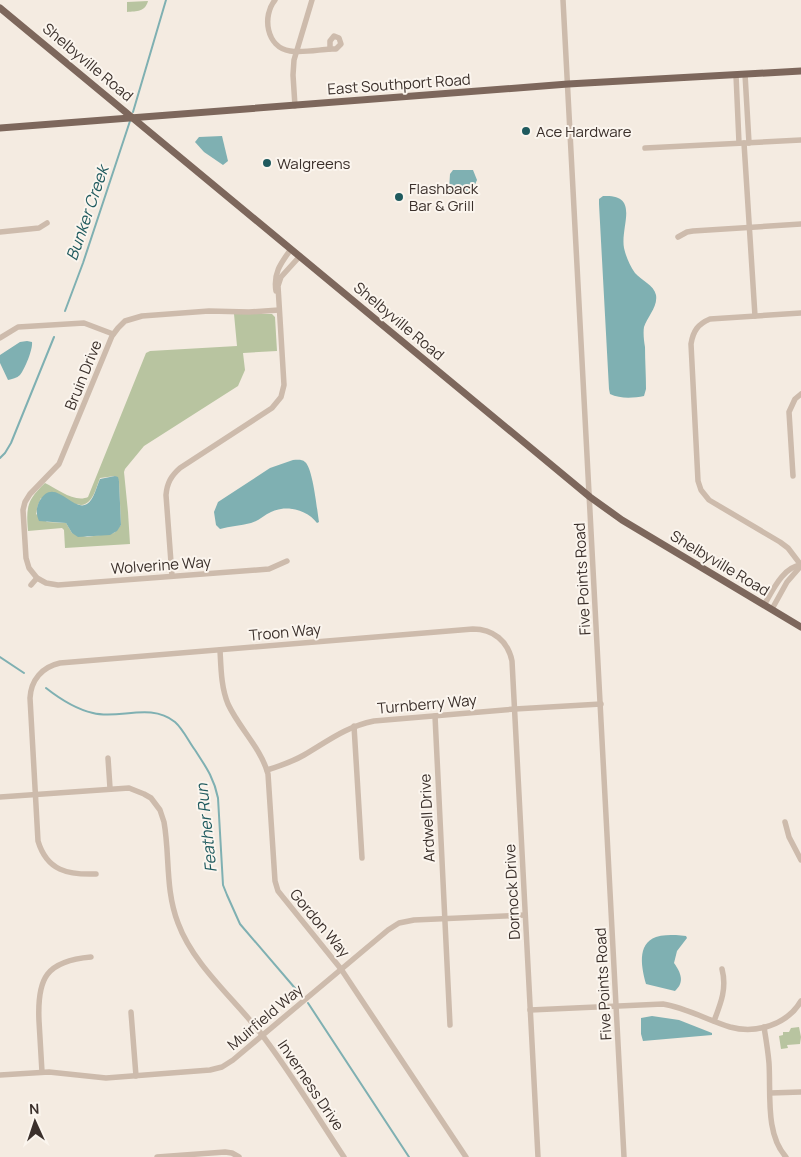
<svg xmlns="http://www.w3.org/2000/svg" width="801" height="1157" viewBox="0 0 801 1157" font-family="Manrope,sans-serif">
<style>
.green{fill:#b8c4a0;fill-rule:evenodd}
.water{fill:#7fb0b2}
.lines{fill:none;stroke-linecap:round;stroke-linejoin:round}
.stream{stroke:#7fb0b2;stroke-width:2}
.minor{stroke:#cdbbac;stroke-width:5.5}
.major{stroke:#7d675c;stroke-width:7}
.poi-dot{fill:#1f5a5e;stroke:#fbf5ee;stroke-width:2}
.labels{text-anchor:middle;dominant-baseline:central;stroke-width:4;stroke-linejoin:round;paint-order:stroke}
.street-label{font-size:15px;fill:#3b302b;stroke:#fbf5ee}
.poi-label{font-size:15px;fill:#3b302b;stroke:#fbf5ee;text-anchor:start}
.water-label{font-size:16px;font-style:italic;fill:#1f5a5e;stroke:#fbf5ee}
</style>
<rect width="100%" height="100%" fill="#f4ebe1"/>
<!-- green -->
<g class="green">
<path d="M148,1C145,12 137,11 127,12V2Z"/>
<path d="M234,314H272L275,317L277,351L243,353L245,370L238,386L144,446L125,469L124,472L128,512L130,544L65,548L64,530L62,528L28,531C26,507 27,500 45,483C57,489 75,503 88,497L146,353L150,351L237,346ZM115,476L119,481L121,525L114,533L87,537L72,533L66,523L47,522L36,514L38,505L41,498L81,505C93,504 96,488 100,478Z"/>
<path d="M799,1027L801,1037L800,1044L787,1045L788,1048L781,1049L779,1036L783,1035V1032H789L791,1028Z"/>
</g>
<!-- water -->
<g class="water">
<path d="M222,136L228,161L223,165L204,152L195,142L199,137Z"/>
<path d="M453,170H473L477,180L473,189L464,193L454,194L449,190L450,174Z"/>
<path d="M603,196C641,194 620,226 624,248C626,257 630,266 635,273C641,280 654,285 656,295C658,307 647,317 644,327C643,333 644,341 645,347C645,361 646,375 646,389L644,396C634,398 620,399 610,394L609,389L599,204V199Z"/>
<path d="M27,341L32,342C33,349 25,369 20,375C17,378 12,379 8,380L0,363V355L20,342Z"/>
<path d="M293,460C297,460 302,459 305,462C313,468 317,510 319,522L317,523C308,510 286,504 271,512C264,515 259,521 251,523C240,526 230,526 220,529L216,525L214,512L218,502L270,468Z"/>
<path d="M115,476L118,477L119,481L121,525L117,531L110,535L78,537L72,533L66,523L39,521C36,514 36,509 39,502C54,474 72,513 87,504C94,500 97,485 100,479Z"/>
<path d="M676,935L686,936L687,938L677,951L674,963C681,973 685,982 675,991L646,984C642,969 636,944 656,937C662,935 670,935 676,935Z"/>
<path d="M652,1016L679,1020L712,1033V1035L643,1041L641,1034V1018Z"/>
</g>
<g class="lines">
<!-- stream -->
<g class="stream">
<path d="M133,112L166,0"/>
<path d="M65,311L83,263L130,121"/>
<path d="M0,458L5,453L11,443L54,337"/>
<path d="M0,657L24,673"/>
<path d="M46,688C60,699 75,709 93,713C119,720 150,702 175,722C183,729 189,742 195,750C206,767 214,778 218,798L223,885L227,895L240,924L300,994"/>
<path d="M308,1003L409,1157"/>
</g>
<!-- minor -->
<g class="minor">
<path d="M275,0C262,16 266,47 290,51C302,53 317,50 330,49"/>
<path d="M563,0L624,1157"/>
<path d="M334,36L339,38L341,44L336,49H330V41Z"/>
<path d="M745,74L749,143"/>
<path d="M736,75L739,143"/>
<path d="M295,106L293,75L294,60L312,0"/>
<path d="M744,143L755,316"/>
<path d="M645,148L801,140"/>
<path d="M0,232L39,228L47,223"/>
<path d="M678,237L687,232L693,231L801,224"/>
<path d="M276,291C273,273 281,263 291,249"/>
<path d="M279,310L249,312L209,311L142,316L125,321L118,328L112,336L59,464L30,494L25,502L23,510L26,558L29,568L37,578L46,583L58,585L269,569L287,561"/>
<path d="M0,338L18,327L84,323L113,334"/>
<path d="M793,476L789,412L795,399L801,394"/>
<path d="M801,565L788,548L780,542L709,500L701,490L698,481L691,344C693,331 698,324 710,319L801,313"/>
<path d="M172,576L166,495C167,483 171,476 180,468L272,408L281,397L284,385L278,286L281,277L300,256"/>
<path d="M31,585L37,578"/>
<path d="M764,605C773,590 783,567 801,565"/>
<path d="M772,609L787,582L800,567L801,565"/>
<path d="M220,650C221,668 221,687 228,704C239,728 261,748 268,774L275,881L278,891L341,969L466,1157"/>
<path d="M435,716L450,1025"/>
<path d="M354,726L362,858"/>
<path d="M108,758L110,788"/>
<path d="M267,770C280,766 292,762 304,755C328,741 345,727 374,721L515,709L601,704"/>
<path d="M0,797L129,788L144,794L151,798L160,810L164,822C170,856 165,889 178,923C193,964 232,997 259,1031C290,1071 316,1115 344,1157"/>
<path d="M785,822L789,837L801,860"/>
<path d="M96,874C68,875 47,871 38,841L30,698C31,680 42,667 60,663L473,629C493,629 508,641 512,661L538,1157"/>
<path d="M530,1010L663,1004C687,1008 707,1020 730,1027C756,1034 787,1025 801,1001"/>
<path d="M131,1012L136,1076"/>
<path d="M714,1021C721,1003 727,988 722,969"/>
<path d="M764,1027C766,1039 768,1051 769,1063C771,1093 765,1134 786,1157"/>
<path d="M42,1072C41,1055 40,1038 39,1021C37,978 46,961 91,957"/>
<path d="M0,1075L49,1072L106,1078L210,1070L222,1067L233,1060L388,930L399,923L414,920L525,915"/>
<path d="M770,1093L801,1092"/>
<path d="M157,1157L225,1152L232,1153L239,1157"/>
</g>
<!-- major -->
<g class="major">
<path d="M0,8L590,497L622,520L801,627"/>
<path d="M0,128L568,84L801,71"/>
</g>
</g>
<!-- markers -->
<g class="poi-dot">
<circle cx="526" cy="131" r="5"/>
<circle cx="267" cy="163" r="5"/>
<circle cx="399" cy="197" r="5"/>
</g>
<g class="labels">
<!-- street labels -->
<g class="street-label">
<text transform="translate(88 62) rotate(40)">Shelbyville Road</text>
<text transform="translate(399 84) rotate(-4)">East Southport Road</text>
<text transform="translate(399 321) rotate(40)">Shelbyville Road</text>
<text transform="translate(83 375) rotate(-68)">Bruin Drive</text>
<text transform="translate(720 563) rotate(31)">Shelbyville Road</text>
<text transform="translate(161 565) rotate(-4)">Wolverine Way</text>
<text transform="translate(582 579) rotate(-93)">Five Points Road</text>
<text transform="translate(285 632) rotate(-5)">Troon Way</text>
<text transform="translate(427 704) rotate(-5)">Turnberry Way</text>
<text transform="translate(427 818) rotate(-93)">Ardwell Drive</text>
<text transform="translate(512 892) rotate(-93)">Dornock Drive</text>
<text transform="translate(320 923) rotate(50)">Gordon Way</text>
<text transform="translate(603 984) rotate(-93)">Five Points Road</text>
<text transform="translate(265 1017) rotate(-40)">Muirfield Way</text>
<text transform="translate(311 1085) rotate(56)">Inverness Drive</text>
</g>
<!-- poi labels -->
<g class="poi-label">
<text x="536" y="131">Ace Hardware</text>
<text x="277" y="163">Walgreens</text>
<text x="409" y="188">Flashback<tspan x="409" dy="17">Bar &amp; Grill</tspan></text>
</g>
<!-- water labels -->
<g class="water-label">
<text transform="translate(87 213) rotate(-71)">Bunker Creek</text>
<text transform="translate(206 828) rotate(-96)">Feather Run</text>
</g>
</g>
<!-- north arrow -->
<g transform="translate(35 1122) rotate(357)" stroke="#fbf5ee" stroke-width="4" paint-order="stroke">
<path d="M0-4L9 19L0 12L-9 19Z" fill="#3b302b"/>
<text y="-8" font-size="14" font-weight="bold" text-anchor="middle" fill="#3b302b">N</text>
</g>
</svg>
